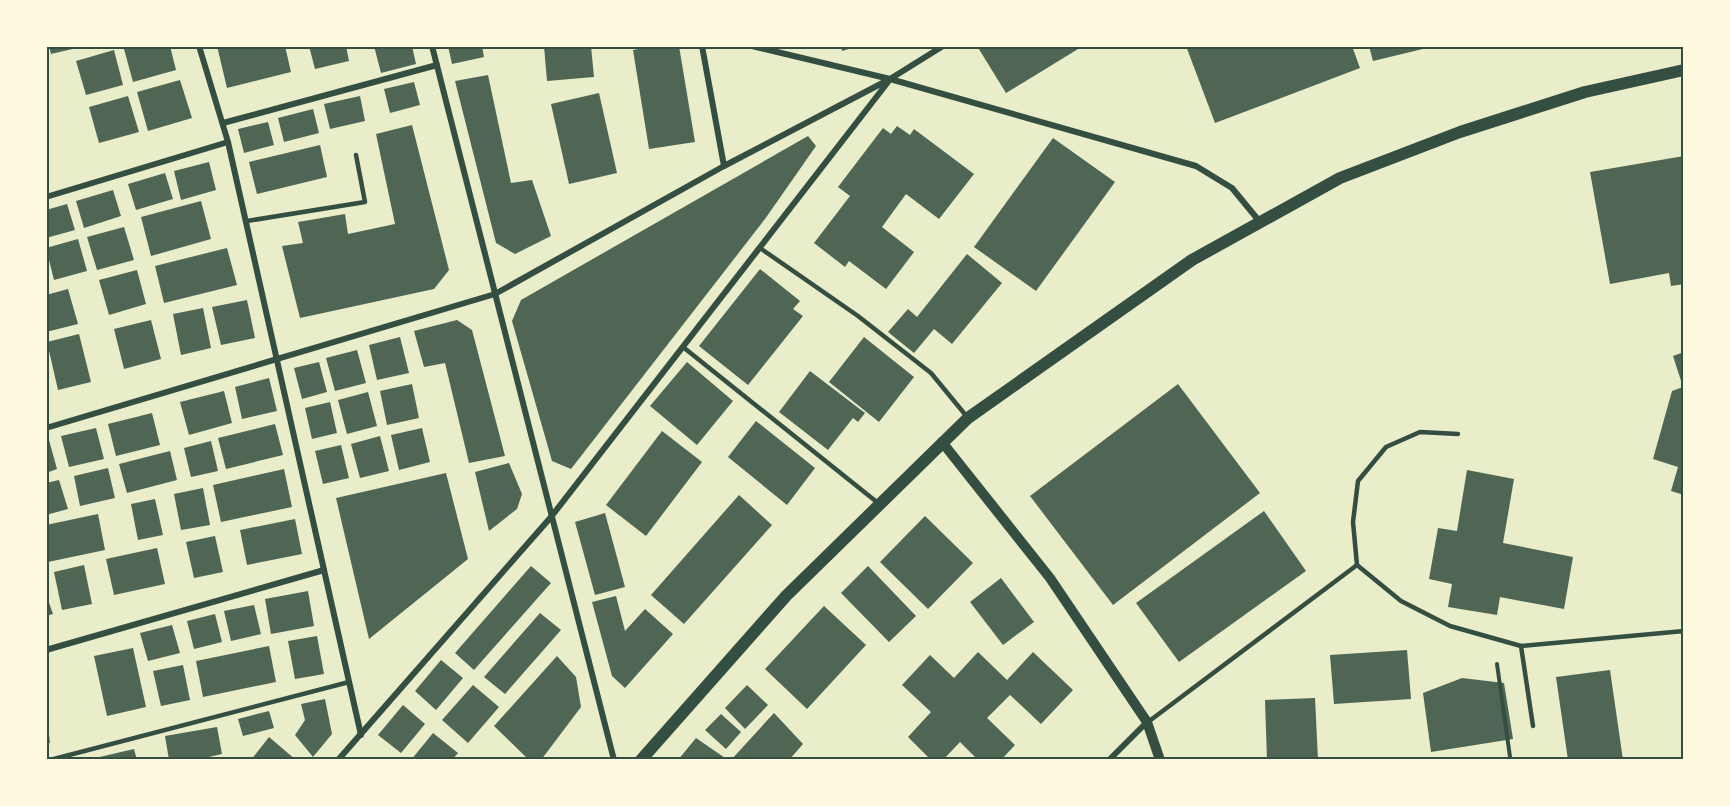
<svg xmlns="http://www.w3.org/2000/svg" width="1730" height="806" viewBox="0 0 1730 806" font-family="'Open Sans',sans-serif">
<style>
.building{fill:#4f6655}
.lines{fill:none;stroke-linecap:round;stroke-linejoin:round}
.path{stroke:#344e41;stroke-width:4}
.service{stroke:#344e41;stroke-width:4.5}
.minor{stroke:#344e41;stroke-width:6}
.tertiary{stroke:#344e41;stroke-width:10}
.secondary{stroke:#344e41;stroke-width:12}
.neatline{fill:none;stroke:#344e41;stroke-width:2}
</style>
<rect width="100%" height="100%" fill="#e9edc9"/>
<!-- building -->
<g class="building">
<path d="M49,46H81V47L51,54Z"/>
<path d="M131,46H170L176,70L133,82L124,49Z"/>
<path d="M217,46H285L291,72L227,88Z"/>
<path d="M309,46H346L349,61L315,69Z"/>
<path d="M374,46H412L416,64L381,73Z"/>
<path d="M448,46H482L484,57L452,64Z"/>
<path d="M544,46H591L594,77L547,81Z"/>
<path d="M654,46H679L695,142L649,149L633,50Z"/>
<path d="M841,46H855L856,47L842,51Z"/>
<path d="M977,46H1083L1006,93Z"/>
<path d="M1186,46H1352L1360,68L1215,123Z"/>
<path d="M1369,46H1431V47L1373,61Z"/>
<path d="M114,50L123,85L86,95L76,61Z"/>
<path d="M488,75L511,183L532,180L551,236L515,254L496,243L455,81Z"/>
<path d="M180,80L192,118L148,131L137,92Z"/>
<path d="M414,82L420,105L390,113L384,89Z"/>
<path d="M599,93L617,173L569,184L551,104Z"/>
<path d="M128,96L139,132L99,143L89,107Z"/>
<path d="M360,96L365,121L330,129L324,104Z"/>
<path d="M313,109L319,133L284,142L278,118Z"/>
<path d="M268,122L274,145L244,153L238,129Z"/>
<path d="M412,125L449,270L434,289L300,318L282,246L303,243L298,222L345,214L348,234L395,224L376,134Z"/>
<path d="M897,126L910,135L914,129L974,174L939,219L906,194L882,227L914,252L886,289L849,261L845,267L814,243L850,196L838,187L883,128L891,134Z"/>
<path d="M808,136L816,146L765,219L571,469L552,461L512,321L521,300Z"/>
<path d="M1053,138L1115,182L1036,291L974,247Z"/>
<path d="M320,145L327,177L257,194L249,162Z"/>
<path d="M1684,156V284L1671,286L1669,273L1610,284L1590,172Z"/>
<path d="M209,162L216,190L181,200L174,171Z"/>
<path d="M165,173L173,199L136,210L128,184Z"/>
<path d="M113,190L121,216L84,228L76,201Z"/>
<path d="M201,201L211,239L151,256L141,217Z"/>
<path d="M67,204L75,230L46,238V210Z"/>
<path d="M124,227L134,260L97,270L87,237Z"/>
<path d="M78,239L87,271L54,280L46,248Z"/>
<path d="M227,248L237,285L164,303L155,266Z"/>
<path d="M967,254L1002,283L952,344L934,329L914,353L888,332L908,309L917,317Z"/>
<path d="M760,269L800,301L793,309L803,316L748,385L699,346Z"/>
<path d="M137,270L146,304L109,315L99,280Z"/>
<path d="M68,289L78,324L46,332V295Z"/>
<path d="M247,300L255,338L221,345L212,307Z"/>
<path d="M203,308L211,348L181,355L173,314Z"/>
<path d="M151,320L161,359L124,369L114,329Z"/>
<path d="M457,320L472,330L505,456L469,463L445,363L424,367L414,331Z"/>
<path d="M79,334L91,382L58,390L47,342Z"/>
<path d="M400,337L409,373L377,380L369,345Z"/>
<path d="M864,337L914,377L879,422L829,382Z"/>
<path d="M357,350L366,383L335,391L326,358Z"/>
<path d="M1684,352V495L1671,491L1678,467L1653,459L1672,391L1683,387L1673,356Z"/>
<path d="M319,362L327,392L302,399L294,368Z"/>
<path d="M687,362L733,401L697,445L650,406Z"/>
<path d="M810,371L865,413L858,422L853,418L828,450L779,412Z"/>
<path d="M269,378L277,411L242,419L235,387Z"/>
<path d="M412,384L419,418L387,425L380,391Z"/>
<path d="M1178,384L1260,493L1113,605L1030,496Z"/>
<path d="M224,391L232,423L189,435L180,402Z"/>
<path d="M368,392L377,426L347,434L338,400Z"/>
<path d="M330,402L337,433L312,439L305,408Z"/>
<path d="M152,413L160,445L116,456L108,424Z"/>
<path d="M756,421L815,468L787,505L728,457Z"/>
<path d="M275,424L283,455L226,469L218,438Z"/>
<path d="M96,428L104,459L69,467L61,436Z"/>
<path d="M422,428L430,462L399,470L391,435Z"/>
<path d="M662,431L702,462L646,536L606,505Z"/>
<path d="M380,436L389,471L360,478L351,444Z"/>
<path d="M49,440L57,469L46,473V441Z"/>
<path d="M211,441L218,471L191,477L184,448Z"/>
<path d="M341,445L349,478L323,484L315,451Z"/>
<path d="M170,451L177,480L127,493L119,464Z"/>
<path d="M509,463L522,494L517,509L489,531L475,472Z"/>
<path d="M108,468L115,498L80,506L74,476Z"/>
<path d="M284,469L292,507L221,522L213,485Z"/>
<path d="M1467,470L1514,479L1503,543L1573,557L1564,609L1500,597L1497,615L1448,607L1452,584L1429,579L1438,528L1457,531Z"/>
<path d="M446,473L468,559L369,639L336,498Z"/>
<path d="M59,480L68,509L46,515V483Z"/>
<path d="M203,488L210,525L181,530L174,494Z"/>
<path d="M739,495L772,525L684,624L651,595Z"/>
<path d="M155,499L163,535L138,540L131,504Z"/>
<path d="M1264,511L1306,571L1179,662L1136,603Z"/>
<path d="M605,513L625,587L595,595L575,522Z"/>
<path d="M98,514L105,550L48,562L46,525Z"/>
<path d="M925,516L973,563L928,609L880,562Z"/>
<path d="M295,519L302,554L247,565L240,530Z"/>
<path d="M215,536L223,572L194,578L186,542Z"/>
<path d="M157,548L165,584L114,595L106,559Z"/>
<path d="M84,565L92,604L62,610L54,572Z"/>
<path d="M531,566L551,583L474,670L455,653Z"/>
<path d="M868,566L916,616L889,642L841,593Z"/>
<path d="M1001,578L1034,622L1003,645L970,602Z"/>
<path d="M308,591L314,626L271,634L265,599Z"/>
<path d="M46,594L53,614L46,616Z"/>
<path d="M616,596L625,631L645,609L673,634L625,688L612,676L592,602Z"/>
<path d="M254,605L261,634L231,641L224,611Z"/>
<path d="M824,606L866,645L807,709L765,669Z"/>
<path d="M540,613L561,630L505,694L484,677Z"/>
<path d="M215,614L222,642L194,649L187,621Z"/>
<path d="M172,625L180,653L148,661L140,633Z"/>
<path d="M317,636L324,674L295,679L288,641Z"/>
<path d="M269,646L276,682L203,697L196,661Z"/>
<path d="M133,648L146,707L107,716L94,656Z"/>
<path d="M1407,650L1411,699L1334,704L1330,655Z"/>
<path d="M978,652L1007,680L1033,652L1073,690L1041,724L1010,695L987,718L1015,745L1001,760H978L960,742L943,760H931L908,737L931,712L902,685L930,655L954,678Z"/>
<path d="M557,656L576,677L581,707L541,760H529L494,726Z"/>
<path d="M441,660L463,678L436,710L415,691Z"/>
<path d="M183,665L190,700L161,706L153,671Z"/>
<path d="M1610,670L1623,760H1568L1556,677Z"/>
<path d="M1462,678L1504,683L1513,739L1431,752L1423,693Z"/>
<path d="M473,685L499,707L468,743L442,720Z"/>
<path d="M747,685L768,705L745,729L725,708Z"/>
<path d="M1315,698L1318,760H1267L1265,700Z"/>
<path d="M325,699L332,734L313,757L295,735L305,720L301,704Z"/>
<path d="M403,705L425,724L401,753L378,735Z"/>
<path d="M269,711L274,728L243,736L238,719Z"/>
<path d="M774,713L803,744L789,760H731Z"/>
<path d="M721,714L741,732L726,749L705,730Z"/>
<path d="M46,726H48L50,743L46,744Z"/>
<path d="M217,727L222,754L196,760H169L165,736Z"/>
<path d="M433,733L458,753L452,760H411Z"/>
<path d="M269,737L296,760H251Z"/>
<path d="M696,738L728,760H678Z"/>
<path d="M134,749L137,760H91V759Z"/>
</g>
<g class="lines">
<!-- path -->
<path class="path" d="M1497,664L1510,757"/>
<!-- service -->
<g class="service">
<path d="M247,221L365,202L356,155"/>
<path d="M760,248L858,316L931,373L968,418"/>
<path d="M683,347L878,503"/>
<path d="M1357,565L1401,601L1450,626L1521,646L1684,631"/>
<path d="M1357,565L1353,522L1358,481L1386,447L1420,432L1458,434"/>
<path d="M1521,646L1533,726"/>
<path d="M1148,722L1357,565"/>
<path d="M50,760L349,682"/>
</g>
<!-- minor -->
<g class="minor">
<path d="M199,46L228,142L324,570"/>
<path d="M432,46L614,760"/>
<path d="M702,46L724,166"/>
<path d="M752,46L890,79L1196,166L1232,188L1260,222"/>
<path d="M223,123L437,65"/>
<path d="M46,197L228,142"/>
<path d="M46,428L495,294L724,166L890,79L943,46"/>
<path d="M46,650L324,570L361,735"/>
<path d="M338,760L551,517L888,82"/>
<path d="M1109,760L1147,722"/>
</g>
<!-- tertiary -->
<path class="tertiary" d="M942,442L1050,578L1147,722L1160,760"/>
<!-- secondary -->
<path class="secondary" d="M641,760L786,596L968,418L1192,260L1340,178L1460,132L1585,92L1684,70"/>
</g>
<!-- border -->
<rect width="1730" height="806" fill="none" stroke="#fefae0" stroke-width="96"/>
<rect x="48" y="48" width="1634" height="710" class="neatline"/>
</svg>
